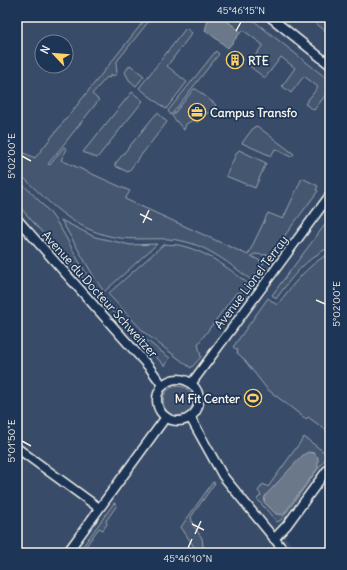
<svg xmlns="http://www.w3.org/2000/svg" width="347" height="570" viewBox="0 0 347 570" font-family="Delius,sans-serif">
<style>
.built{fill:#374c69;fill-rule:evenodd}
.green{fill:#445771;stroke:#9ca4ac}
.water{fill:#6a788a;stroke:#a1a8b0}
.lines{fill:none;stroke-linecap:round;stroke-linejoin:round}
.minor-casing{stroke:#f4f1e8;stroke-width:11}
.minor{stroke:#1d3557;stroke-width:8}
.ticks{fill:none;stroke:#f4f1e8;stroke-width:1.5}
.labels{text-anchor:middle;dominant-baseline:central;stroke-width:3.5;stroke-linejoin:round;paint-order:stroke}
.poi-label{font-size:12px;font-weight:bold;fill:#f4f1e8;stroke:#1d3557;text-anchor:start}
.street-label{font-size:12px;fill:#f4f1e8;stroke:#1d3557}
.neatline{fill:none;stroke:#f4f1e8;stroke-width:1.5}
.ticks-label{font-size:10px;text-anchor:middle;fill:#f4f1e8}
</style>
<rect width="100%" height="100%" fill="#2a4060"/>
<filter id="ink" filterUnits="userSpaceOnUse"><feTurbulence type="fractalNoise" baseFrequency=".025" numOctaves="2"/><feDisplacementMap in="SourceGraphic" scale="8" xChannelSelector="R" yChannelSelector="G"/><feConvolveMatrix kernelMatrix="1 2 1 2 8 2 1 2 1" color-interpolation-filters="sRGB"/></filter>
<g filter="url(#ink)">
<!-- built -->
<path class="built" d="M17,17H330V464L281,531L298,553H17ZM42,42H66V66H42Z"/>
<!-- green -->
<g class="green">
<path d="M147,17H152L118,60L116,64L117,73L114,76L111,74L109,78L107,77L92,94L99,100L48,164L50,165L64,147L67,149L61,160L130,191L125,199L248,255L268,213L283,219L302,178L318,186L316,190L318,191L271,254L265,255L255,254L251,256L264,263L251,280C226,261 202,241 168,239C147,238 126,241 105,235C66,224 44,197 17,171V150L35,158Z"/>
<path d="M222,17H249L330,81V95L327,93L314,110L305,104L318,87L304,76L291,93L282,86L295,68L281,57L265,78L248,65L263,45L243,30L241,32Z"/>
<path d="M307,17H330V25L326,31Z"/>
<path d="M186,28L192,33L167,66L187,82L166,109L139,88Z"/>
<path d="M216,51L219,54L171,115L168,111Z"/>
<path d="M130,65L144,76L136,86L129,80L125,72Z"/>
<path d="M194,89H196L216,105L210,112L200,117L198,122L193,120L186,124L184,130L172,116Z"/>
<path d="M132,92L143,101L97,158L83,152Z"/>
<path d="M158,113L167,122L128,172L115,166V164L156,114Z"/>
<path d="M257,126L294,154L291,157L275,149L271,156L242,143L254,127Z"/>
<path d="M239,150L266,163L255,188L226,176L237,152Z"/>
<path d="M17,179C29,190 41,202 51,214C65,232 74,255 87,274C110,307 137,335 170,358L165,366L138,340L17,204Z"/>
<path d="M330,218V247C306,258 291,278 276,299L272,295Z"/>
<path d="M61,220L95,237L131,245L157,244L104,292L94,277Z"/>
<path d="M164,244C170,245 177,244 183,246C211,253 233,272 255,289L236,293L198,344L201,357L191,368L146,334L108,294Z"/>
<path d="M330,253V433L308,417L306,419L267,389L242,357L237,353L238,350L233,347L268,298L277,305C293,285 307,265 330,253Z"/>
<circle cx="178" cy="401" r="15"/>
<path d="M304,437L328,455L281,520L277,522L257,499L261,495L258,491L263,484L268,487Z"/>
<path d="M213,482L215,483L191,517L193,525L202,538L204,553H198L181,527Z"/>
<path d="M114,503L117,505L106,521L107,524L103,530L99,528L81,553H78Z"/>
</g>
<!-- water -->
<g class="water">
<path d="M209,17H222L241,32L228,48L205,30Z"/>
<path d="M308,452L314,453L318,457V468L283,515L276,514L264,502L265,496L303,455Z"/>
</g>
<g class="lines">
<defs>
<g id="minor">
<path d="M270,17L330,65"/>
<path d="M17,219L149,367L163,386"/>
<circle cx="178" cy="400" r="21"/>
<path d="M191,384L330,195"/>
<path d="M190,417L223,476L286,553"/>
<path d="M17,448L99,508"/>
<path d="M274,539L287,525L330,466"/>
<path d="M67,553L166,417"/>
</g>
</defs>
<!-- minor casing -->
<use href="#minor" class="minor-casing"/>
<!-- minor -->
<use href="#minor" class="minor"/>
</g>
</g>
<!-- ticks -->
<path class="ticks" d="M236,31L241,22M22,156L31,161M140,214L152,220M143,223L149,210M316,300L325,304M22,441L31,446M192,524L204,530M195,534L201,521M188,548L192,539"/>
<!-- icons -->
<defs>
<symbol id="building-ring" viewBox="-11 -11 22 22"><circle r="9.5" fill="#1d3557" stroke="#ffd166" stroke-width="1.5"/><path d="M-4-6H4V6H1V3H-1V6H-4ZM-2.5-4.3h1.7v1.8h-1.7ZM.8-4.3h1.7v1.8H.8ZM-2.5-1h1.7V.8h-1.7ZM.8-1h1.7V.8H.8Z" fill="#ffd166"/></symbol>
<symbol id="office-ring" viewBox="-11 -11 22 22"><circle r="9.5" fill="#1d3557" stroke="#ffd166" stroke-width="1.5"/><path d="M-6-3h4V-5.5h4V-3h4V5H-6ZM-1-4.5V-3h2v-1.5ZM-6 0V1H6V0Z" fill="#ffd166"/></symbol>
<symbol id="stadium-ring" viewBox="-11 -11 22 22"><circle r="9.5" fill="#1d3557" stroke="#ffd166" stroke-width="1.5"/><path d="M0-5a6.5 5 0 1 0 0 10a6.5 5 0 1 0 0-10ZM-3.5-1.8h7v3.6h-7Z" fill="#ffd166"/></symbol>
</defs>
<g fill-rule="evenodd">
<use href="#building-ring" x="225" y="50" width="20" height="20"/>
<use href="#office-ring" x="187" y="102" width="20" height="20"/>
<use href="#stadium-ring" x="243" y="388" width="20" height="20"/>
</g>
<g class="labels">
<!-- poi labels -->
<g class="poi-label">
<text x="248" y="60">RTE</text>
<text x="210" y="112">Campus Transfo</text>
<text x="240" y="398" text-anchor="end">M Fit Center</text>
</g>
<!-- street labels -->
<g class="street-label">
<text transform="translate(251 282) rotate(-53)">Avenue Lionel Terray</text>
<text transform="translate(100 294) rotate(48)">Avenue du Docteur Schweitzer</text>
</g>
</g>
<!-- margin -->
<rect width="347" height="570" fill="none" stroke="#1d3557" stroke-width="44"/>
<!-- north arrow -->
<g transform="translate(54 54) rotate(296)"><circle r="19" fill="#1d3557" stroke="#738091"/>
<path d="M0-3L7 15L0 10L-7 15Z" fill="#ffd166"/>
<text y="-6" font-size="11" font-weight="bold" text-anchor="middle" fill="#f4f1e8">N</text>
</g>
<rect x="22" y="22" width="303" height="526" class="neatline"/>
<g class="ticks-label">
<text x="241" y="14">45°46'15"N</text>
<text transform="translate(11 156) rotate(-90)" y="4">5°02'00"E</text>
<text transform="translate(336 304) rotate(-90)" y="4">5°02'00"E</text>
<text transform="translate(11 441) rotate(-90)" y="4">5°01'50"E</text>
<text x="188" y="562">45°46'10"N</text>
</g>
</svg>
